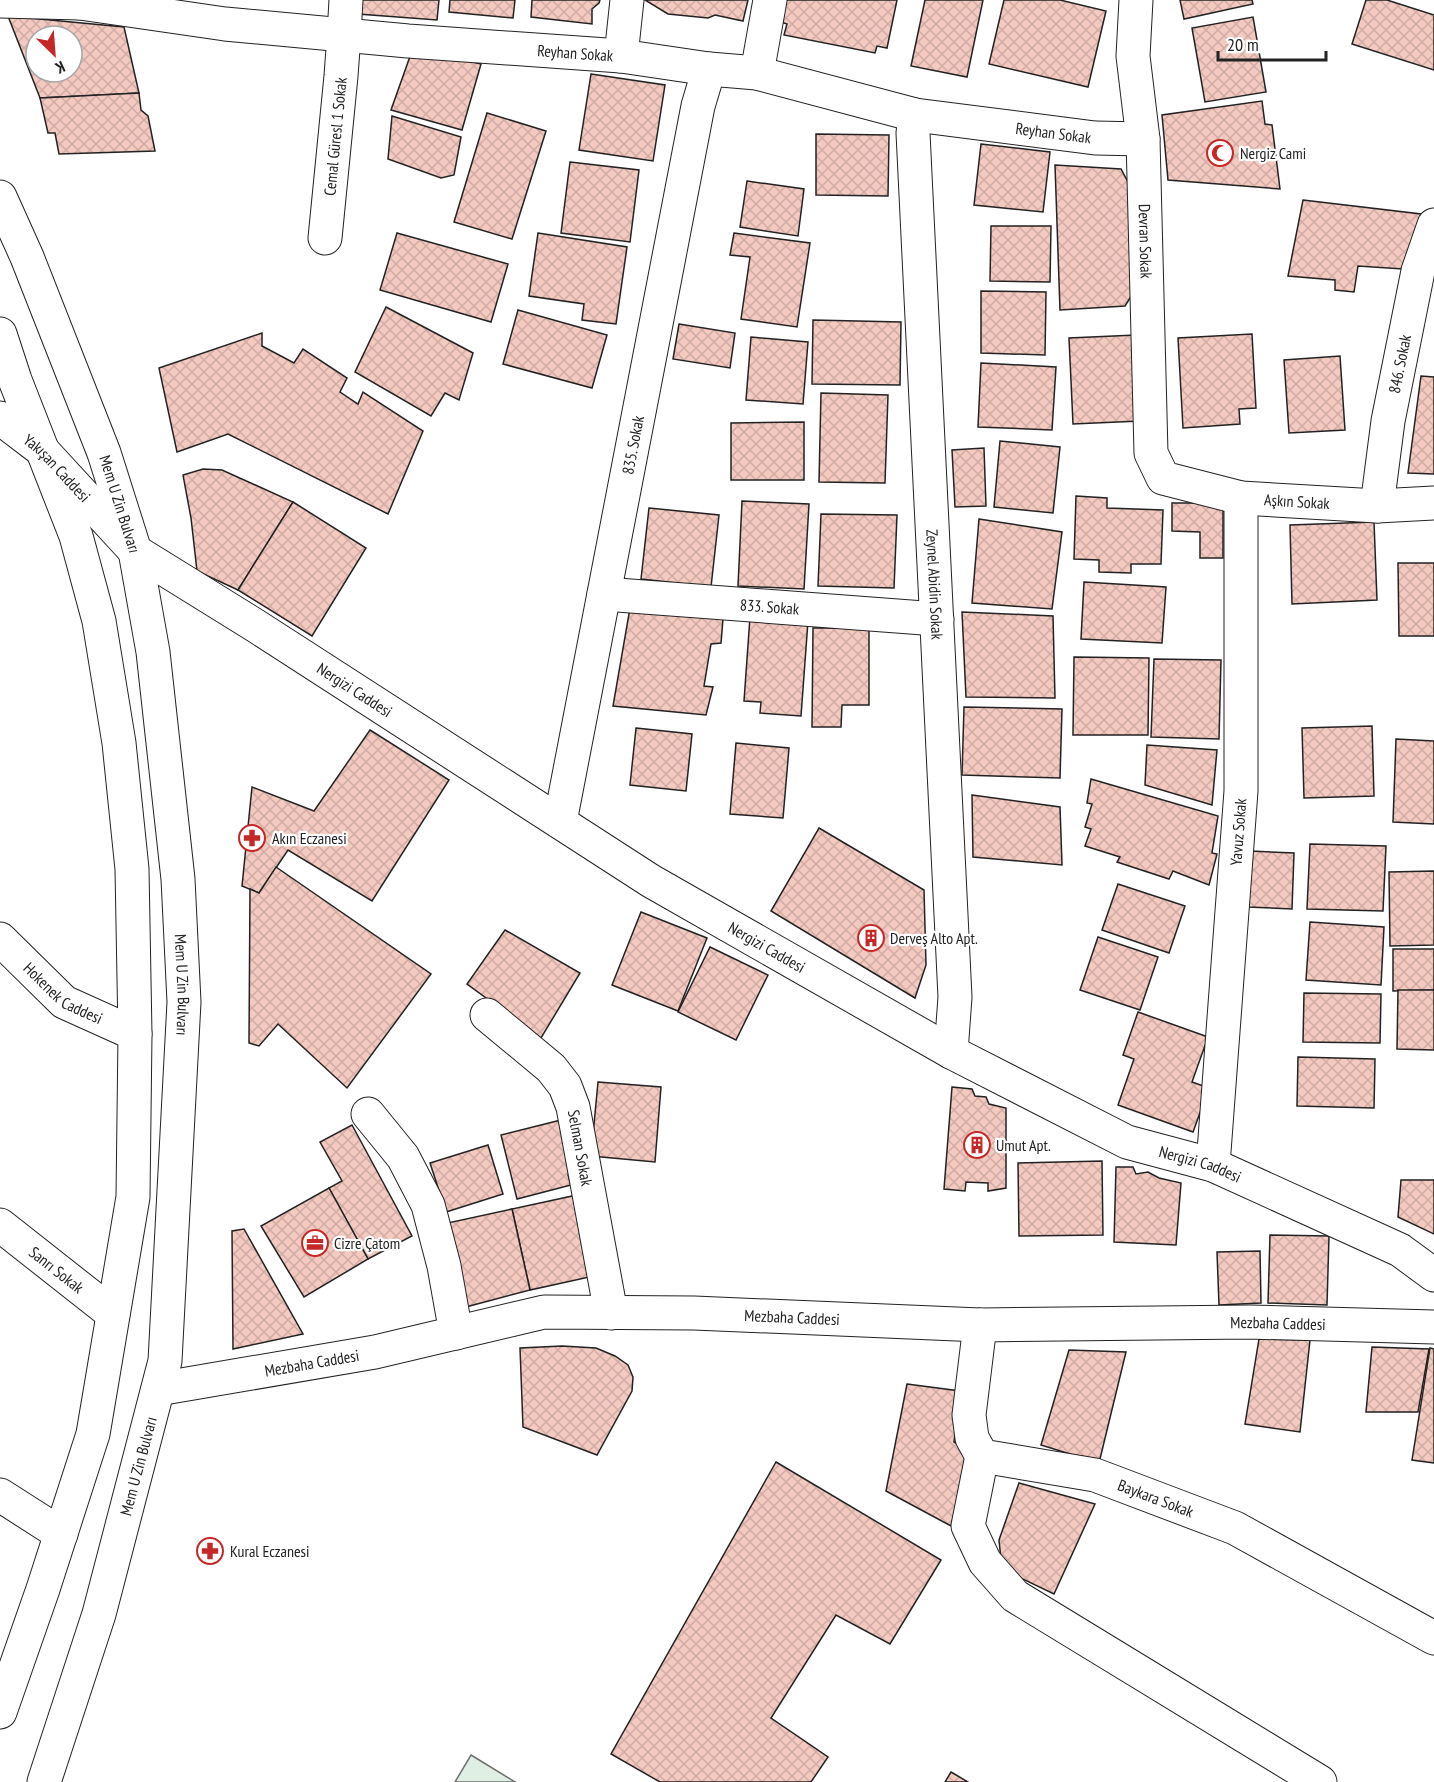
<svg xmlns="http://www.w3.org/2000/svg" width="1434" height="1782" viewBox="0 0 1434 1782" font-family="'PT Sans Narrow',sans-serif">
<style>
.green{fill:#e0efe3;stroke:#6f6f6f;stroke-width:1.5}
.building{fill:url(#building-cross-hatch);stroke:#222;stroke-width:1.5;fill-rule:evenodd}
.lines{fill:none;stroke-linecap:round;stroke-linejoin:round}
.street-casing{stroke:#222;stroke-width:35}
.secondary-casing{stroke:#222;stroke-width:35}
.primary-casing{stroke:#222;stroke-width:35}
.street{stroke:#fff;stroke-width:33}
.secondary{stroke:#fff;stroke-width:33}
.primary{stroke:#fff;stroke-width:33}
.labels{text-anchor:middle;dominant-baseline:central;stroke-width:4.5;stroke-linejoin:round;paint-order:stroke}
.street-label{font-size:16px;fill:#222;stroke:#fff}
.poi-label{font-size:16px;fill:#222;stroke:#fff;text-anchor:start}
</style>
<defs>
<pattern id="building-cross-hatch" width="8" height="8" patternUnits="userSpaceOnUse" patternTransform="scale(1.5)"><rect width="8" height="8" fill="#f3c9c0"/><path d="M0 0l8 8M0 8l8-8" fill="none" stroke="#d0aca5"/></pattern>
</defs>
<rect width="100%" height="100%" fill="#fff"/>
<!-- green -->
<path class="green" d="M471,1755L515,1782H455Z"/>
<!-- building -->
<g class="building">
<path d="M359,0H439L437,20L358,14Z"/>
<path d="M450,0H515L513,18L449,12Z"/>
<path d="M532,0H600L599,3L592,9V24L531,17Z"/>
<path d="M645,0H748L743,21L715,15L708,18L668,14Z"/>
<path d="M785,0H897L887,48L877,46L875,53L784,35L787,24L781,22Z"/>
<path d="M925,0H983L967,77L911,66Z"/>
<path d="M1004,0H1060L1106,11L1088,87L989,64Z"/>
<path d="M1180,0H1252L1253,4L1184,19Z"/>
<path d="M1366,0H1387L1434,15V70L1352,44Z"/>
<path d="M8,16L124,27L139,93L40,98ZM36,36H72V72H36Z"/>
<path d="M1253,17L1266,92L1205,102L1192,28Z"/>
<path d="M413,48L481,64L462,130L391,110Z"/>
<path d="M591,74L665,85L653,161L579,150Z"/>
<path d="M139,93L141,110L148,116L155,151L59,154L55,133H48L40,98Z"/>
<path d="M1262,101L1265,124L1272,125L1280,189L1168,180L1162,115Z"/>
<path d="M487,113L546,131L512,239L454,222Z"/>
<path d="M392,116L461,137L454,175L441,178L388,159Z"/>
<path d="M816,134L889,135L888,196L816,195Z"/>
<path d="M981,144L1050,152L1043,212L974,205Z"/>
<path d="M570,162L639,170L630,242L561,233Z"/>
<path d="M1055,165L1121,169L1129,184L1132,295L1125,306L1060,310Z"/>
<path d="M747,181L804,189L798,236L740,227Z"/>
<path d="M1303,200L1421,214L1403,269L1358,266L1354,292L1335,290V280L1288,276Z"/>
<path d="M991,226H1051L1050,282L990,281Z"/>
<path d="M397,233L508,264L491,322L380,290Z"/>
<path d="M538,233L627,247L616,324L582,320L584,304L529,296Z"/>
<path d="M734,233L810,243L797,327L741,319L750,257L730,255Z"/>
<path d="M981,291L1046,292L1045,355L981,353Z"/>
<path d="M386,307L473,353L459,400L445,393L431,416L355,372Z"/>
<path d="M518,310L607,335L592,388L503,364Z"/>
<path d="M813,320L901,322L900,385L812,384Z"/>
<path d="M679,324L735,333L730,368L673,359Z"/>
<path d="M262,333V346L294,363L303,349L347,378L340,392L358,404L363,392L423,431L388,514L228,434L177,452L159,368Z"/>
<path d="M1252,334L1256,408L1239,409L1240,424L1183,428L1178,338Z"/>
<path d="M1136,335L1140,421L1073,424L1069,338Z"/>
<path d="M751,337L808,342L803,404L746,400Z"/>
<path d="M1340,356L1345,430L1289,433L1284,360Z"/>
<path d="M981,363L1056,367L1052,430L978,427Z"/>
<path d="M1421,376L1434,377V474L1408,473Z"/>
<path d="M821,393L888,395L885,483L819,482Z"/>
<path d="M804,422V480H731V423Z"/>
<path d="M1000,441L1060,447L1053,513L994,507Z"/>
<path d="M984,448L986,506L955,507L952,450Z"/>
<path d="M203,469L222,470L293,502L238,590L197,571L191,518L183,475Z"/>
<path d="M1076,496L1107,498V508L1163,510L1161,564H1131V573L1099,572V560L1074,559Z"/>
<path d="M742,501L809,504L804,589L738,586Z"/>
<path d="M293,502L366,548L312,636L238,590Z"/>
<path d="M1172,503H1223V558H1200V532L1172,531Z"/>
<path d="M649,508L719,515L711,587L641,579Z"/>
<path d="M821,514L897,515L894,588L818,586Z"/>
<path d="M979,519L1062,532L1052,609L972,603Z"/>
<path d="M1374,522L1377,600L1292,604L1290,525Z"/>
<path d="M1398,563H1434V636H1399Z"/>
<path d="M1084,582L1166,587L1162,643L1081,639Z"/>
<path d="M630,608L723,619L721,643L711,644L704,686L713,687L706,715L613,706Z"/>
<path d="M962,612L1053,616L1055,698L966,697Z"/>
<path d="M750,617L808,621L801,716L760,713L761,702L744,701Z"/>
<path d="M813,628H869V705H842L841,727H812Z"/>
<path d="M1074,657L1149,658L1148,735H1073Z"/>
<path d="M1154,659L1221,660L1219,739L1151,737Z"/>
<path d="M964,707L1062,709L1060,778L962,775Z"/>
<path d="M1372,726L1374,796L1304,798L1302,728Z"/>
<path d="M636,728L692,734L686,791L630,785Z"/>
<path d="M370,730L449,780L372,901L288,850L259,893L242,886L252,787L314,811Z"/>
<path d="M1396,739L1434,741V824L1393,822Z"/>
<path d="M736,743L789,748L783,818L730,814Z"/>
<path d="M1147,745L1217,750L1212,805L1145,785Z"/>
<path d="M1091,779L1218,816L1212,853L1217,854L1209,885L1173,871L1169,879L1117,862L1120,857L1085,846L1091,829L1085,827L1092,804L1087,803Z"/>
<path d="M972,795L1060,807L1062,865L973,857Z"/>
<path d="M819,828L924,890L926,965L915,998L771,911Z"/>
<path d="M1310,844L1386,846L1383,911L1307,909Z"/>
<path d="M1250,851L1294,853L1292,909L1248,907Z"/>
<path d="M276,867L431,974L347,1088L278,1024L259,1046L249,1043L250,889L259,893Z"/>
<path d="M1434,871V945L1390,946L1389,872Z"/>
<path d="M1118,884L1185,906L1169,953L1102,930Z"/>
<path d="M641,912L707,938L678,1011L612,985Z"/>
<path d="M1310,922L1384,927L1381,985L1306,980Z"/>
<path d="M505,930L580,973L541,1038L467,984Z"/>
<path d="M1098,937L1158,957L1140,1010L1080,990Z"/>
<path d="M710,947L768,975L736,1040L678,1012Z"/>
<path d="M1393,949H1434V990L1393,991Z"/>
<path d="M1398,990H1434V1050L1397,1049Z"/>
<path d="M1304,993L1381,994L1380,1043L1303,1042Z"/>
<path d="M1138,1012L1208,1037L1192,1082L1209,1088L1193,1132L1118,1105L1134,1059L1123,1055Z"/>
<path d="M1298,1057L1375,1059L1374,1108L1297,1106Z"/>
<path d="M598,1082L661,1087L655,1162L591,1156Z"/>
<path d="M952,1087L972,1089L975,1096L986,1097L989,1104L1006,1108V1188L988,1191V1183L966,1182L965,1191L944,1189Z"/>
<path d="M561,1120L574,1173L568,1175L571,1185L517,1199L501,1135Z"/>
<path d="M352,1125L412,1236L368,1259L329,1188L342,1181L320,1142Z"/>
<path d="M488,1145L503,1194L446,1212L430,1163Z"/>
<path d="M1102,1161L1103,1235L1019,1236L1018,1163Z"/>
<path d="M1116,1167H1133L1136,1174L1148,1172L1159,1178L1181,1183L1176,1245L1114,1242Z"/>
<path d="M1401,1180H1434V1234L1398,1217Z"/>
<path d="M329,1188L368,1259L304,1297L261,1226Z"/>
<path d="M577,1195L594,1276L530,1290L512,1209Z"/>
<path d="M512,1209L530,1290L462,1308L443,1224Z"/>
<path d="M244,1229L303,1334L233,1349L232,1231Z"/>
<path d="M1270,1235L1329,1236L1327,1305L1268,1303Z"/>
<path d="M1260,1251L1261,1303L1219,1305L1217,1252Z"/>
<path d="M1259,1339L1310,1340L1300,1432L1245,1424Z"/>
<path d="M562,1346L596,1348L615,1356L628,1365L633,1377L632,1391L597,1455L523,1427L520,1348Z"/>
<path d="M1372,1347L1429,1349L1418,1412H1366Z"/>
<path d="M1430,1348L1434,1349V1463L1412,1460Z"/>
<path d="M1069,1350L1126,1352L1099,1463L1041,1445Z"/>
<path d="M907,1384L960,1391L954,1442L973,1452L951,1526L886,1491Z"/>
<path d="M776,1462L941,1560L890,1644L836,1615L771,1718L828,1757L811,1782H660L611,1754Z"/>
<path d="M1019,1483L1095,1504L1054,1594L1002,1569L999,1540Z"/>
<path d="M951,1772L968,1782H945Z"/>
</g>
<g class="lines">
<defs>
<g id="street">
<path id="s1" d="M1136,0L1133,56L1143,139L1151,453L1163,478L1241,498L1377,506L1434,503"/>
<path id="s2" d="M0,1L80,3L225,24L408,41L621,56L709,69L757,73L915,115L1095,138L1143,139"/>
<path d="M621,56L627,0"/>
<path d="M757,73L770,0"/>
<path id="s3" d="M915,115L913,133L955,997L951,1052"/>
<path id="s4" d="M325,238L341,76L344,35"/>
<path id="s5" d="M1377,506L1388,421L1418,271L1434,225"/>
<path id="s6" d="M604,594L937,619"/>
<path id="s7" d="M560,822L698,106L709,69"/>
<path id="s8" d="M487,1015L551,1068L565,1086L573,1107L611,1313"/>
<path d="M368,1114L403,1157L428,1205L444,1266L456,1333"/>
<path id="s9" d="M1213,1165L1241,791V498"/>
<path id="s10" d="M0,1225L113,1314"/>
<path id="s11" d="M980,1325L969,1415L972,1438L982,1456L1095,1475L1235,1528L1434,1638"/>
<path d="M982,1456L968,1526L985,1562L1015,1596L1320,1782"/>
<path d="M0,1495L61,1534"/>
</g>
<g id="secondary">
<path d="M80,3V0"/>
<path d="M344,35L346,0"/>
<path id="s12" d="M0,418L42,450L135,551L256,626L651,881L951,1052L1127,1142L1213,1165L1400,1250L1434,1275"/>
<path id="s13" d="M0,939L64,1002L135,1034"/>
<path id="s14" d="M158,1389L375,1352L544,1312L694,1313L980,1325L1249,1322L1434,1327"/>
</g>
<g id="primary">
<path id="s15" d="M0,197L27,257L104,453L135,551L153,652L178,879L184,1002L165,1361L99,1614L44,1782"/>
<path d="M0,334L15,380L76,536L99,621L119,743L132,869L135,1034L133,1197L93,1434L43,1589L0,1712"/>
</g>
</defs>
<!-- street casing -->
<use href="#street" class="street-casing"/>
<!-- secondary casing -->
<use href="#secondary" class="secondary-casing"/>
<!-- primary casing -->
<use href="#primary" class="primary-casing"/>
<!-- street -->
<use href="#street" class="street"/>
<!-- secondary -->
<use href="#secondary" class="secondary"/>
<!-- primary -->
<use href="#primary" class="primary"/>
</g>
<!-- icons -->
<defs>
<symbol id="mosque-ring" viewBox="-11 -11 22 22"><circle r="9.5" fill="#fff" stroke="#c62828" stroke-width="1.5"/><path d="M3.5-4.9A6 6 0 1 0 3.5 4.9A5 5 0 1 1 3.5-4.9Z" fill="#c62828"/></symbol>
<symbol id="pharmacy-ring" viewBox="-11 -11 22 22"><circle r="9.5" fill="#fff" stroke="#c62828" stroke-width="1.5"/><path d="M-2-6h4v4h4v4h-4v4h-4v-4h-4v-4h4Z" fill="#c62828"/></symbol>
<symbol id="building-ring" viewBox="-11 -11 22 22"><circle r="9.5" fill="#fff" stroke="#c62828" stroke-width="1.5"/><path d="M-4-6H4V6H1V3H-1V6H-4ZM-2.5-4.3h1.7v1.8h-1.7ZM.8-4.3h1.7v1.8H.8ZM-2.5-1h1.7V.8h-1.7ZM.8-1h1.7V.8H.8Z" fill="#c62828"/></symbol>
<symbol id="office-ring" viewBox="-11 -11 22 22"><circle r="9.5" fill="#fff" stroke="#c62828" stroke-width="1.5"/><path d="M-6-3h4V-5.5h4V-3h4V5H-6ZM-1-4.5V-3h2v-1.5ZM-6 0V1H6V0Z" fill="#c62828"/></symbol>
</defs>
<g fill-rule="evenodd">
<use href="#mosque-ring" x="1205" y="138" width="30" height="30"/>
<use href="#pharmacy-ring" x="237" y="823" width="30" height="30"/>
<use href="#building-ring" x="856" y="923" width="30" height="30"/>
<use href="#building-ring" x="962" y="1130" width="30" height="30"/>
<use href="#office-ring" x="300" y="1228" width="30" height="30"/>
<use href="#pharmacy-ring" x="195" y="1536" width="30" height="30"/>
</g>
<g class="labels">
<!-- street labels -->
<g class="street-label">
<text stroke="none"><textPath href="#s2" startOffset="578">Reyhan Sokak</textPath></text>
<text stroke="none"><textPath href="#s2" startOffset="1064">Reyhan Sokak</textPath></text>
<text stroke="none"><textPath href="#s4" startOffset="102">Cemal Güresl 1 Sokak</textPath></text>
<text stroke="none"><textPath href="#s1" startOffset="242">Devran Sokak</textPath></text>
<text stroke="none"><textPath href="#s5" startOffset="144">846. Sokak</textPath></text>
<text stroke="none"><textPath href="#s7" startOffset="384">835. Sokak</textPath></text>
<text stroke="none"><textPath href="#s12" startOffset="76">Yakışan Caddesi</textPath></text>
<text stroke="none"><textPath href="#s1" startOffset="618">Aşkın Sokak</textPath></text>
<text stroke="none"><textPath href="#s15" startOffset="330">Mem U Zin Bulvarı</textPath></text>
<text stroke="none"><textPath href="#s3" startOffset="470">Zeynel Abidin Sokak</textPath></text>
<text stroke="none"><textPath href="#s6" startOffset="166">833. Sokak</textPath></text>
<text stroke="none"><textPath href="#s12" startOffset="450">Nergizi Caddesi</textPath></text>
<text stroke="none"><textPath href="#s9" startOffset="334">Yavuz Sokak</textPath></text>
<text stroke="none"><textPath href="#s12" startOffset="936">Nergizi Caddesi</textPath></text>
<text stroke="none"><textPath href="#s15" startOffset="816">Mem U Zin Bulvarı</textPath></text>
<text stroke="none"><textPath href="#s13" startOffset="84">Hokenek Caddesi</textPath></text>
<text stroke="none"><textPath href="#s8" startOffset="170">Selman Sokak</textPath></text>
<text stroke="none"><textPath href="#s12" startOffset="1422">Nergizi Caddesi</textPath></text>
<text stroke="none"><textPath href="#s10" startOffset="72">Sanrı Sokak</textPath></text>
<text stroke="none"><textPath href="#s14" startOffset="642">Mezbaha Caddesi</textPath></text>
<text stroke="none"><textPath href="#s14" startOffset="1128">Mezbaha Caddesi</textPath></text>
<text stroke="none"><textPath href="#s14" startOffset="156">Mezbaha Caddesi</textPath></text>
<text transform="translate(138 1466) rotate(-75)">Mem U Zin Bulvarı</text>
<text stroke="none"><textPath href="#s11" startOffset="314">Baykara Sokak</textPath></text>
</g>
<!-- poi labels -->
<g class="poi-label">
<text x="1240" y="153">Nergiz Cami</text>
<text x="272" y="838">Akın Eczanesi</text>
<text x="890" y="938">Derveş Alto Apt.</text>
<text x="996" y="1145">Umut Apt.</text>
<text x="334" y="1243">Cizre Çatom</text>
<text x="230" y="1551">Kural Eczanesi</text>
</g>
</g>
<!-- north arrow -->
<g transform="translate(54 54) rotate(155)"><circle r="28" fill="#ffffff" stroke="#a7a7a7" stroke-width="1.5"/>
<path d="M0-4.5L10 22L0 15L-10 22Z" fill="#c62828"/>
<text y="-9" font-size="16" font-weight="bold" text-anchor="middle" fill="#222222">K</text>
</g>
<!-- scale -->
<path d="M1218 51v9h108v-9" fill="none" stroke="#222222" stroke-width="3"/>
<text x="1227" y="51" font-size="18" fill="#222222" stroke="#ffffff" stroke-width="4.5" paint-order="stroke">20 m</text>
</svg>
